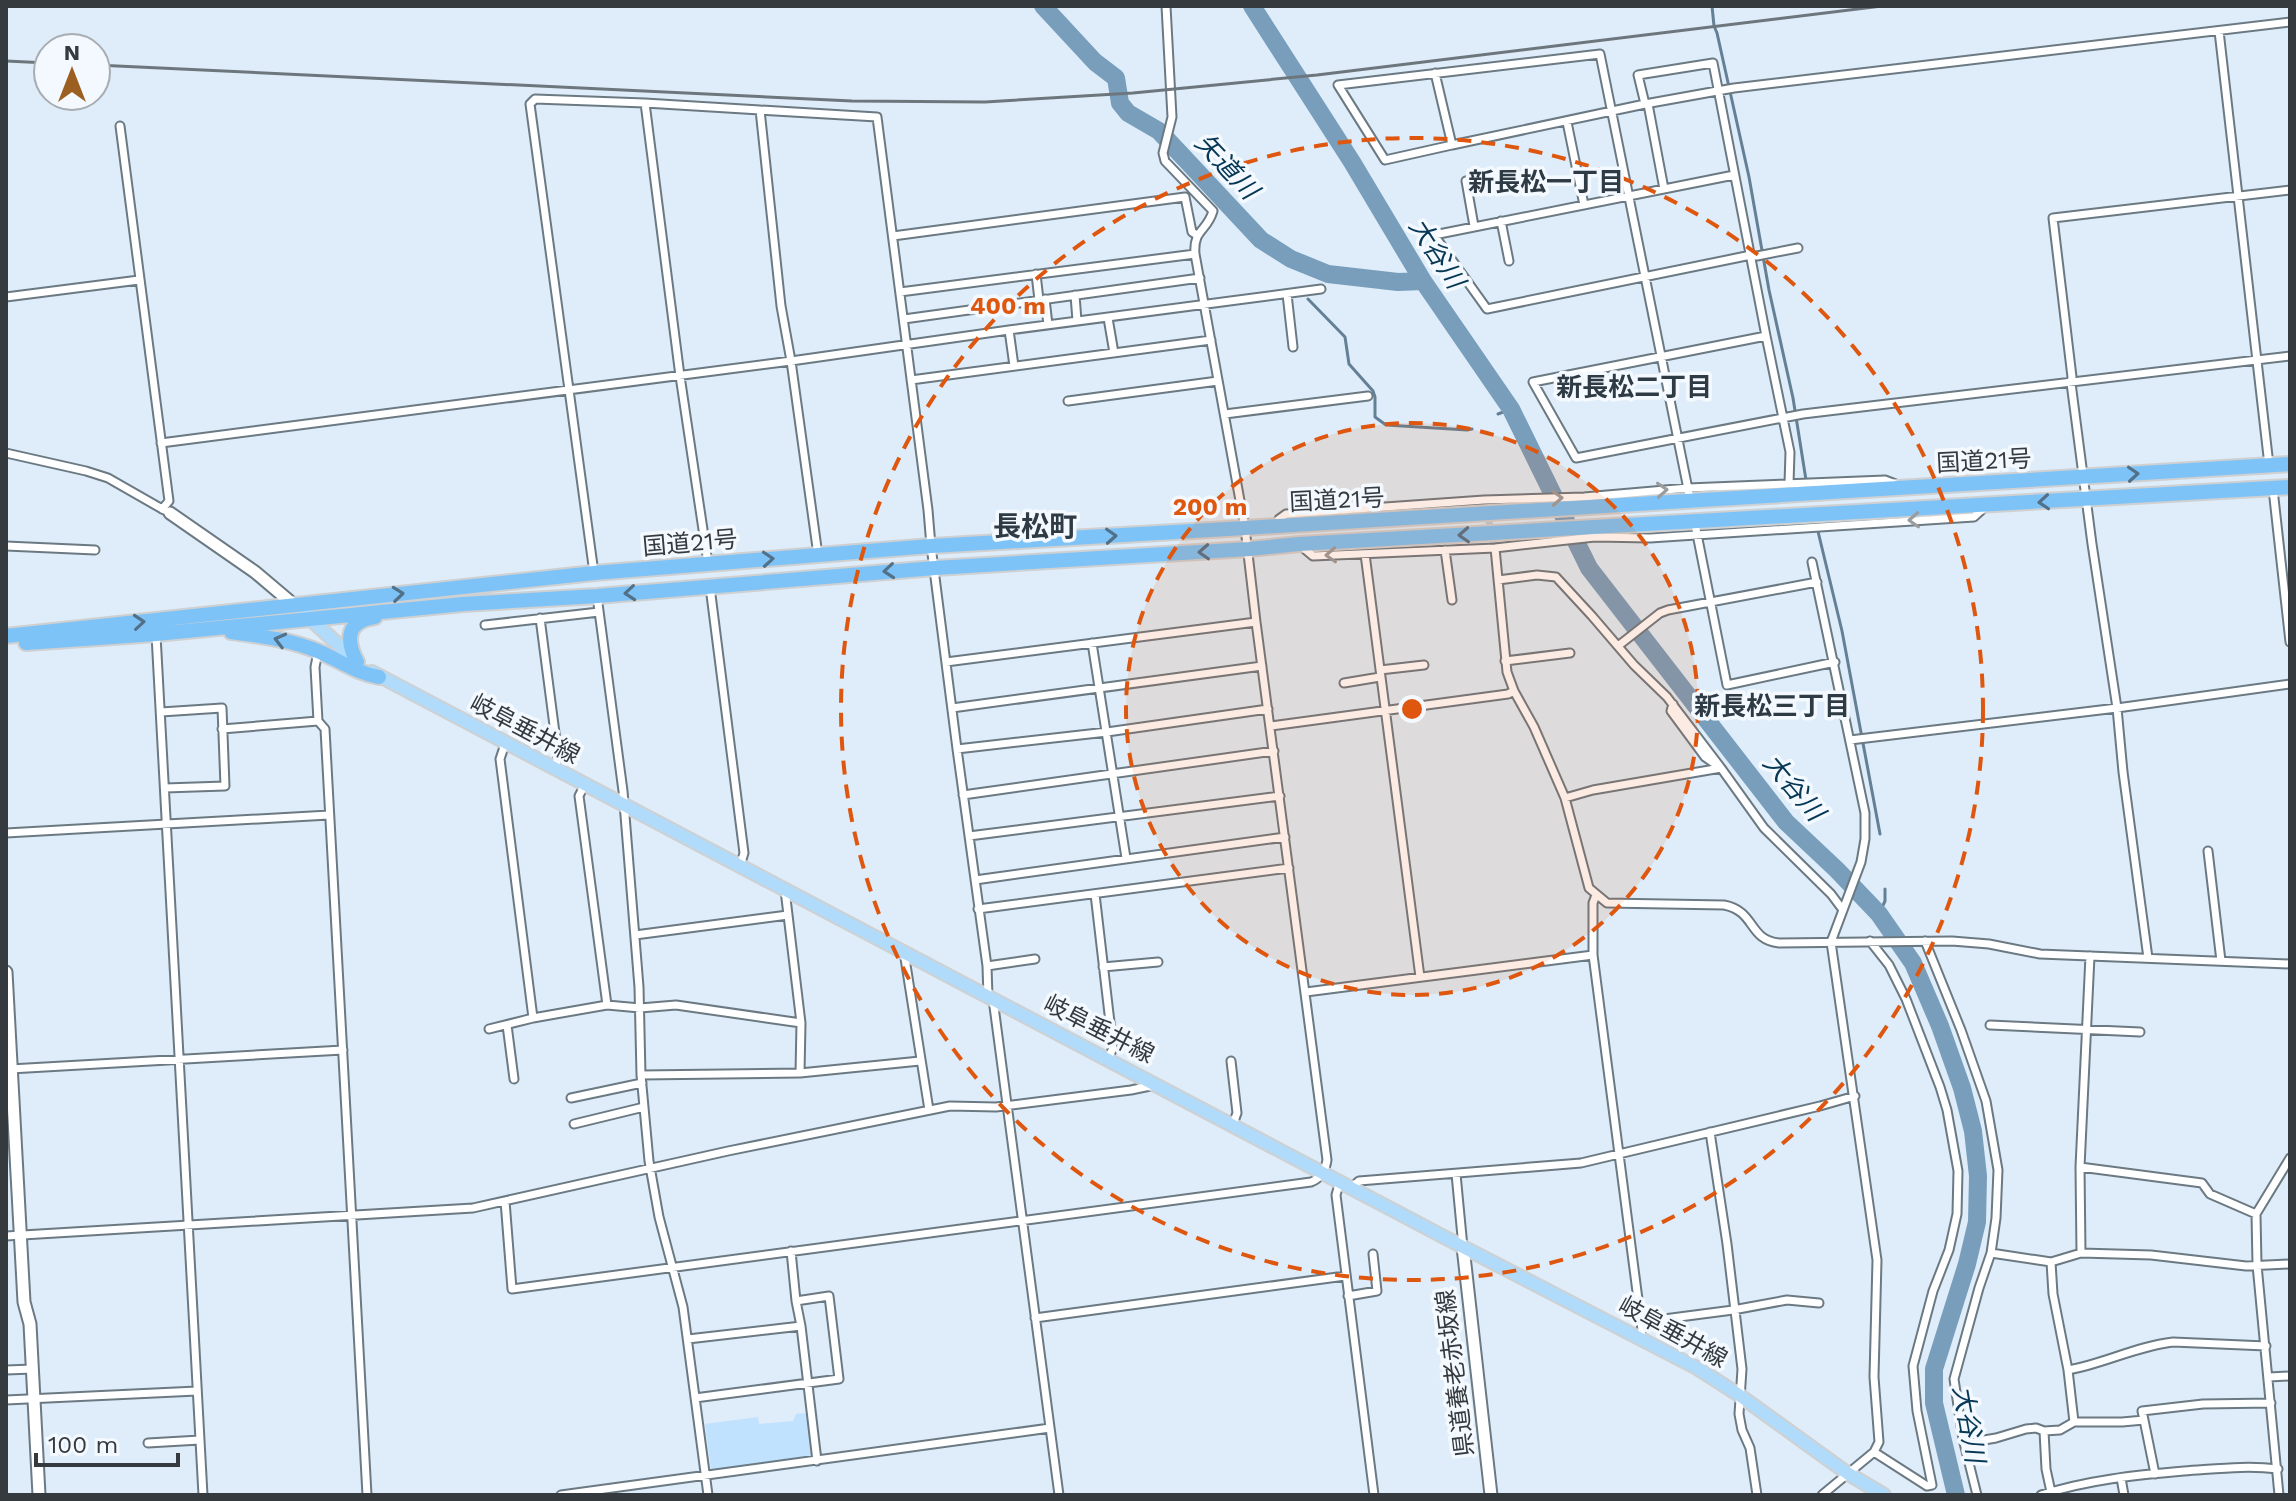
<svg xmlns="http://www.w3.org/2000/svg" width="2296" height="1501" font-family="'Work Sans','Noto Sans JP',sans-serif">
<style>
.park{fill:#c0e2fe}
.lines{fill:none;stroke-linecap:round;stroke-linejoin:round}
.stream{stroke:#648096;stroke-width:3}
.river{stroke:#789ebc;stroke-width:18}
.street-tunnel{stroke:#bcc9d4;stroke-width:7;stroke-dasharray:7 3.5;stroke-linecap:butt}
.street-casing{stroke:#6b7983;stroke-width:11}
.secondary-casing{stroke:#6b7983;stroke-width:15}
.primary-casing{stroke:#cfd0d1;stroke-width:16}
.highway-casing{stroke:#cfd0d1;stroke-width:18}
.street{stroke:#fff;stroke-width:7}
.secondary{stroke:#fff;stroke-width:11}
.primary{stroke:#b1dbfb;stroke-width:12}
.highway{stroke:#7dc3f8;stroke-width:14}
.rail{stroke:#6d767d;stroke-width:3}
.oneway{stroke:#527189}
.oneway2{stroke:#9a9c9f}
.ring{fill:none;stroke:#df570f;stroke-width:4;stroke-dasharray:14 10}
.labels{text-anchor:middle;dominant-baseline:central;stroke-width:7;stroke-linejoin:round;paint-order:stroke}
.street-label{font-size:24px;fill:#353a3f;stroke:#f3f9fe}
.water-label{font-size:26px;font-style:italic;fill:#063755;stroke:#f3f9fe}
.neighbourhood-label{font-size:26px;font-weight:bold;fill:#2e3a44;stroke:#f3f9fe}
.quarter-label{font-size:28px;font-weight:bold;fill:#2e3a44;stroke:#f3f9fe}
.centre{fill:#df570f;stroke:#f3f9fe;stroke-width:4}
.ring-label{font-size:24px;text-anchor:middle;font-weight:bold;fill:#df570f;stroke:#f3f9fe;stroke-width:7;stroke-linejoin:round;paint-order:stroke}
</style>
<rect width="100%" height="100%" fill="#deedf9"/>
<path class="park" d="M802 1413 808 1414 816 1420 821 1456 711 1470 705 1424 758 1417 759 1424 793 1421 796 1414Z"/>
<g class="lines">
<path class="stream" d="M1712 6 1714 26 1717 33 1749 177 1769 290 1793 398 1806 480
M1308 299 1345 337 1349 364 1373 391 1375 397V417L1386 425 1467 430 1472 429
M1498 414 1511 409
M1815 519 1842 631 1880 834
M1879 914 1885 901V889"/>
<path class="river" d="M1043 6 1095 62 1116 78 1120 103 1128 113 1159 131 1261 240 1291 259 1328 274 1398 282 1423 281
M1252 6 1352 162 1423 281 1511 409 1589 568 1786 822 1837 870 1879 914 1913 963 1940 1026 1962 1088 1973 1131 1978 1176 1977 1222 1967 1264 1934 1369V1403L1956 1495"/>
<path class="street-tunnel" d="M1484 500 1495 548"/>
<g class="street-casing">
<path id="street" d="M2219 31 2269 465
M1435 73 1452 145 1385 160 1338 85 1600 54 1689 494
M645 103 760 110 781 306 791 361 818 555
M1645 104 1638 75 1713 63 1766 336 1790 452 1789 484
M1648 104 1664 189
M760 110 877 117 928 510 931 546 957 749 987 966 988 997
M1567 122 1584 205
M120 126 169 501 162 509
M1452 145 1645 104 1734 88 2290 22
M1734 175 1434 235 1487 309 1751 255 1757 256 1798 248
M1466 181 1474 226
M1501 221 1509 261
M893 236 1185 197 1192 232 1197 235
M1036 274 1039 300
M900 292 1195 254
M1287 294 1293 347
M1075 295 1077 321
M6 297 139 280
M1045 299 1048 325
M1108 318 1114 353
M904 319 1200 278
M1009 330 1014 366
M1766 336 1533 382 1576 458 1803 414 2290 356
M911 380 1211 340
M1068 401 1218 381
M1225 414 1368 396
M161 443 791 361 1009 330 1321 289
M6 453 86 471 108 478 164 510
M2273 489 2290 642
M1277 526 1279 519 1286 514 1484 500 1584 497 1688 488 1885 480 1898 485
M1696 529 1727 685 1835 662
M1300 545 1313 556 1495 548 1595 537 1650 538 1974 517 1986 506
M6 546 95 550
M1495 548 1507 672 1514 691 1534 727 1565 798 1589 888 1607 903 1724 905C1756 911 1748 940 1779 943L1952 941 1989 944 2040 954 2290 964
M1445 550 1452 600
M1365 554 1420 977
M1812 562 1865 813V839L1861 862 1831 942 1877 1260 1874 1377 1879 1442 1874 1452 1822 1495
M594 573 530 104 535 99 645 103 680 376 708 563
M1498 580 1537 575 1556 577 1592 616 1634 665 1667 697 1721 768
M710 587 744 853 740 866
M597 596 623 791 639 987 641 1075 649 1161 659 1217 683 1307 708 1495
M540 618 558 756 555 769
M485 625 599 612
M156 635 203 1495
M1092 643 1126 858
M1618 646 1660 613 1668 610 1817 582
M318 652 315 667 318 721 325 729 367 1495
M1505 661 1570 653
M946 662 1256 622
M1380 670 1424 665
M1344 683 1380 677
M1673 704 1671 711 1705 757 1715 764
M952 708 1262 666
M161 712 222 708 225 786 165 788
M1271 726 1508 694 1514 691
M222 729 318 721
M1850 740 2117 708 2290 684
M505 744 500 759 533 1018 607 1005
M957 749 1107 732 1268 709
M584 786 579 796 607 1005 640 1008 676 1005 801 1023
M963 795 1274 751
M1565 798 1593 790 1721 768 1764 828 1831 894 1843 910
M6 833 329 815
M969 836 1280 796
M2208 851 2221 961
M975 880 1285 837
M785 890 801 1023 800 1073
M1095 894 1113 1048 1108 1059
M1596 895 1593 903V955L1642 1330 1640 1337
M978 909 1289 868
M635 935 788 915
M1870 941 1889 965 1906 999 1940 1087 1947 1110 1958 1171 1957 1214 1949 1250 1933 1291 1913 1366 1917 1411 1932 1485 1927 1486 1874 1452
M1925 941 1961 1030 1986 1101 1998 1170 1996 1218 1991 1253 1979 1288 1954 1379 1963 1439 1977 1495
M904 952 929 1110
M2148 958 2123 772 2117 708 2092 544 2071 383 2072 377 2053 218 2290 190
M987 966 1035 959
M1103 967 1158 962
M1306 992 1593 955
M993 999 1059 1495
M507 1025 514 1079
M1990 1025 2140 1032
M489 1029 533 1018
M1231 1061 1237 1113 1233 1124
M10 1069 343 1050
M641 1075 800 1073 920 1061
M571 1098 642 1083
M574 1124 644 1107
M1710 1132 1727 1244 1742 1369 1739 1414 1742 1430 1750 1448 1757 1495
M2080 1167 2202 1183 2210 1194 2256 1214
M1456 1174 1463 1247
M1340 1181 1336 1195 1374 1495
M1352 1187 1359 1181 1581 1163 1820 1106 1855 1096
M505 1201 512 1289 1311 1182C1320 1179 1326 1169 1327 1160L1256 622 1245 528 1195 254C1193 229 1207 232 1213 211L1165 161 1163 153 1172 117 1166 6
M6 1236 473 1208 728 1151 950 1106 996 1107 1131 1090 1155 1085
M1991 1253 2051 1262 2081 1253 2151 1255 2246 1266 2290 1264
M2081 1253 2080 1167 2090 956
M1348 1296 1377 1291 1373 1254
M1035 1318 1345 1276
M1641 1322 1733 1310 1787 1300 1819 1303
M801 1326 817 1461
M688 1339 801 1326 796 1301
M6 1370 33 1369
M2068 1370C2103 1364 2137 1346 2173 1342L2266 1346
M2269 1377 2290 1376
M695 1398 839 1379 829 1296 796 1301 791 1251
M6 1400 197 1391
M2144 1420 2155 1474
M2074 1422H2122L2144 1420 2142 1411 2203 1404 2271 1403
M2044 1431 2046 1469 2051 1492
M148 1443 200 1440
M1965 1446 1978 1441 1996 1438 2026 1429 2036 1428 2044 1431 2060 1430 2074 1422 2068 1370 2053 1294 2051 1262
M2121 1478 2124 1495
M561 1495 1050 1428
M2041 1495C2087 1480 2136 1475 2184 1471 2216 1469 2246 1465 2278 1469
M2279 1495 2257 1265 2256 1214 2290 1158"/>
</g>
<g class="secondary-casing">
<path id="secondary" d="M170 513 255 572 294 605
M6 972 24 1302 30 1324 39 1495
M1463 1247 1491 1495"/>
</g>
<g class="primary-casing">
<path id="primary" d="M306 615 357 662
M372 672 1463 1247 1697 1368 1739 1395 1847 1473 1884 1495"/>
</g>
<g class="highway-casing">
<path id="highway" d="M231 632C261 636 292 640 320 652 340 661 357 673 379 677
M6 636 594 573 931 546 1245 528 2290 464
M26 643 156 634 463 604 597 596 935 568 1249 549 1299 544 2290 487
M357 662C345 639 347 621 375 617"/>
</g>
<use href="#street" class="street"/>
<use href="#secondary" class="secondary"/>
<use href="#primary" class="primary"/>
<use href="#highway" class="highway"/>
<path class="rail" d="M6 61 48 63
M96 65 852 101 985 102 1133 93 1317 75 1882 6"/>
</g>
<defs><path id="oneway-chevron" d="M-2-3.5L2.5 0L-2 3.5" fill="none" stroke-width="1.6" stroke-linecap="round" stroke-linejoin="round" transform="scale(2)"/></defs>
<g class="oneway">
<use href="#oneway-chevron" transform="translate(2133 474) rotate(-4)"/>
<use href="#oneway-chevron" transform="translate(2044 502) rotate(176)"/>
<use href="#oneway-chevron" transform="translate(1464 535) rotate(177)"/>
<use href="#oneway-chevron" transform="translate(1111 536) rotate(-3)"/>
<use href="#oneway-chevron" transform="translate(1204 552) rotate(177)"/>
<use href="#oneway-chevron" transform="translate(768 559) rotate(-4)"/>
<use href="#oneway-chevron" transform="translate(889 571) rotate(175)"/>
<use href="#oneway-chevron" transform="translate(630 593) rotate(175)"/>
<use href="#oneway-chevron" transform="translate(398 594) rotate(-6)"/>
<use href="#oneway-chevron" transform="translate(139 622) rotate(-5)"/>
<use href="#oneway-chevron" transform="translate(280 640) rotate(-166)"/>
</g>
<g class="oneway2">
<use href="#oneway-chevron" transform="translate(1662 490) rotate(-4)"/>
<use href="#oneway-chevron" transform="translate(1557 498) rotate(-3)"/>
<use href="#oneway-chevron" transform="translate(1914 520) rotate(177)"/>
<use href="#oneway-chevron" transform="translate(1331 555) rotate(177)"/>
</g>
<circle cx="1412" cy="709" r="286" fill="#df570f" fill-opacity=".12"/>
<g class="ring">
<circle cx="1412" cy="709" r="286"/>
<circle cx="1412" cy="709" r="571"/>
</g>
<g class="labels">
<g class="street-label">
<text transform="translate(1984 461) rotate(-3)">国道21号</text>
<text transform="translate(1337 500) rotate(-3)">国道21号</text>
<text transform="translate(690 543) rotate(-5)">国道21号</text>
<text transform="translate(525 729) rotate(28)">岐阜垂井線</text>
<text transform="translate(1099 1029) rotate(27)">岐阜垂井線</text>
<text transform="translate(1673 1332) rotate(29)">岐阜垂井線</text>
<text transform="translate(1455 1373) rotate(-97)">県道養老赤坂線</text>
</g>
<g class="water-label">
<text transform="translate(1227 166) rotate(47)">矢道川</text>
<text transform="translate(1437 253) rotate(57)">大谷川</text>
<text transform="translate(1794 787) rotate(50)">大谷川</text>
<text transform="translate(1969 1424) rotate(80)">大谷川</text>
</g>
<g class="neighbourhood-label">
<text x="1546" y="182">新長松一丁目</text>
<text x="1634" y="387">新長松二丁目</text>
<text x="1772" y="706">新長松三丁目</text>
</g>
<g class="quarter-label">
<text x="1035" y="526">長松町</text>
</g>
</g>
<circle cx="1412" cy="709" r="12" class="centre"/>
<g class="ring-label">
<text x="1008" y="314">400 m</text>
<text x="1210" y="515">200 m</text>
</g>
<rect width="2296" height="1501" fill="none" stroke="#353a3f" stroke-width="16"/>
<g transform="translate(72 72)"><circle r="38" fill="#f3f9fe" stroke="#a7adb2" stroke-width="2"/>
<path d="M0-6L14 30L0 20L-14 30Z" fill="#9b5f21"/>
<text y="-12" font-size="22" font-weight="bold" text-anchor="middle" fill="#353a3f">N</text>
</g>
<path d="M36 1453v12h142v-12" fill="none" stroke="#353a3f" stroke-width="4"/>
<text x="48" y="1453" font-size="24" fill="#353a3f" stroke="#f3f9fe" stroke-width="6" paint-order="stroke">100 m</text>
</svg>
